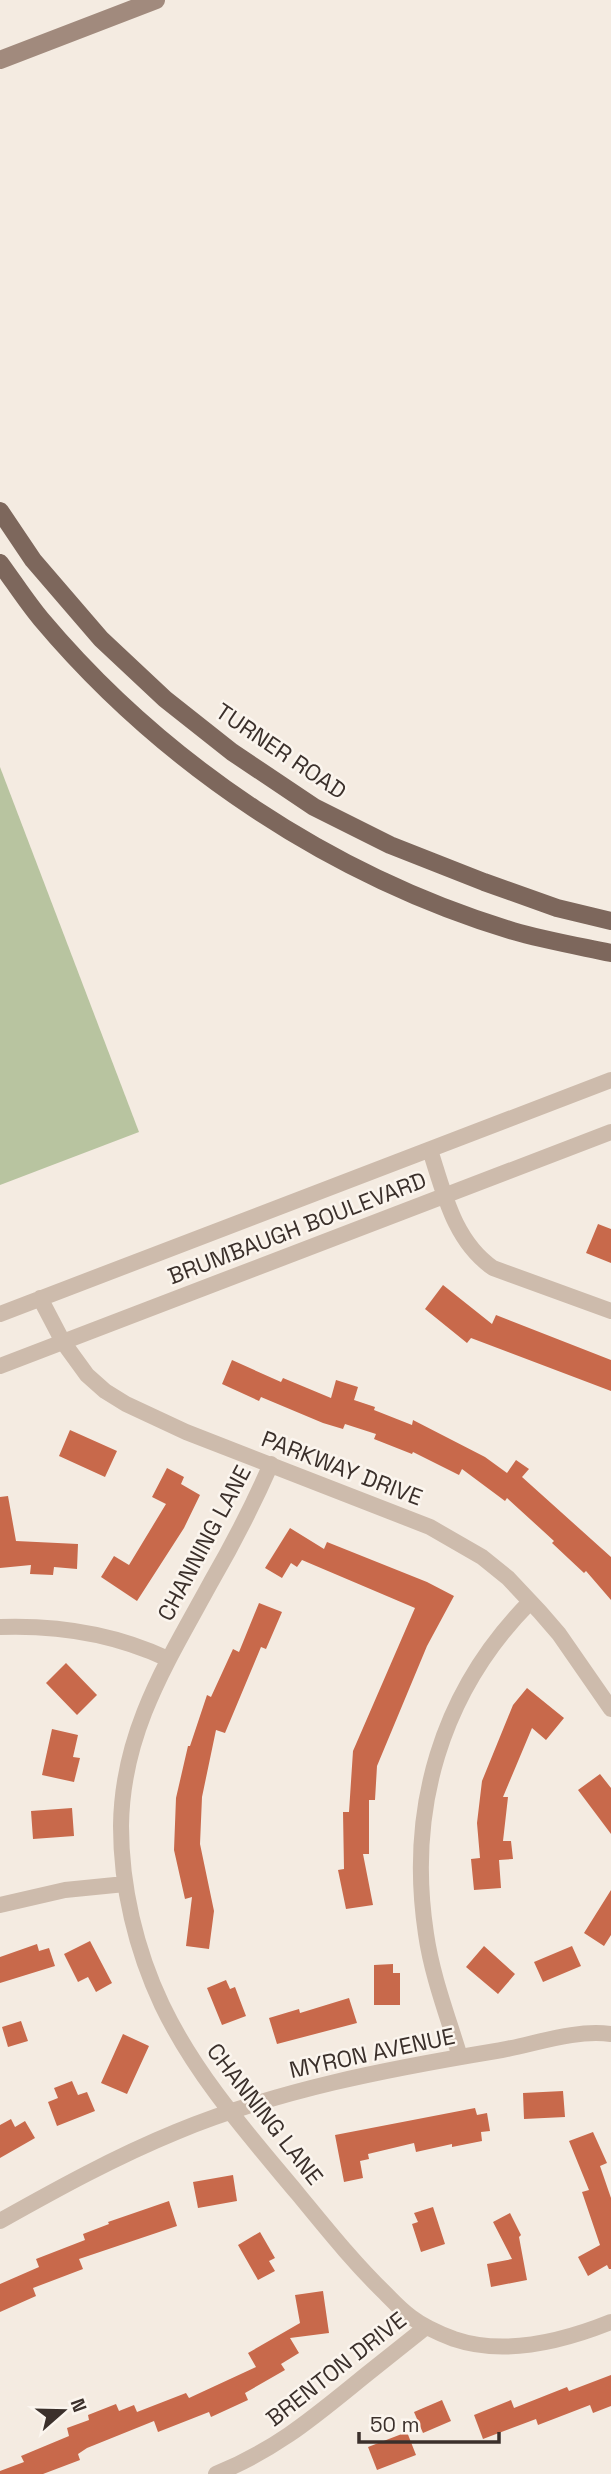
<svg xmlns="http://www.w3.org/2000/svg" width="611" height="2474" font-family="'Space Grotesk',sans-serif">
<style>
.green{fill:#b8c4a0}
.building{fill:#c8694b}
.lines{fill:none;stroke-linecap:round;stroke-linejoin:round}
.street{stroke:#cdbbac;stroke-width:16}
.secondary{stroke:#a18a7d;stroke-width:18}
.primary{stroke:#7d675c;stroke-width:18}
.labels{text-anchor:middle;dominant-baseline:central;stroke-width:5;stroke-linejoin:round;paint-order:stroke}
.street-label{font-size:23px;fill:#3b302b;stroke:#fbf5ee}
</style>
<rect width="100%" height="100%" fill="#f4ebe1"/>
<path class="green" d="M0 767 139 1132 0 1185Z"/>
<path class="building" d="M598 1224 611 1229V1263L586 1253Z
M443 1285 492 1324 496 1315 611 1360V1391L471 1338 467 1343 425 1309Z
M232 1360 281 1382 283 1378 331 1398 336 1380 358 1387 354 1400 375 1407 374 1410 412 1425 413 1420 485 1457 507 1473 516 1460 529 1469 522 1477 611 1557V1600L586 1571 584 1573 552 1543 554 1541 507 1498 505 1501 462 1469 459 1475 413 1452 412 1454 374 1439 376 1434 345 1424 343 1429 323 1423 261 1397 259 1401 222 1384Z
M70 1430 117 1451 105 1477 59 1456Z
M167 1468 184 1477 181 1484 200 1495 184 1528 137 1601 101 1577 114 1556 129 1565 166 1504 152 1497Z
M8 1496 16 1541 78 1544 77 1569 54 1567 53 1575 30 1574 31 1565 0 1568V1497Z
M290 1528 324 1549 327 1542 427 1582 454 1596 427 1646 377 1766 375 1800H369V1854H363L373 1905 346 1909 338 1870 344 1869 343 1812H349L353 1751 415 1608 302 1560 297 1567 291 1563 282 1578 265 1568Z
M259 1603 282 1612 266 1649 261 1647 225 1733 216 1730 202 1797 200 1844 214 1911 209 1949 186 1946 192 1897 185 1899 174 1850 176 1798 188 1746H190L207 1695 211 1697 233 1649 239 1652Z
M66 1663 97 1695 77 1715 46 1683Z
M527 1688 564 1718 546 1740 532 1728 503 1797H508L503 1841H511L513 1859 499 1860 501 1888 474 1890 471 1859 480 1858 477 1823 482 1781 513 1705Z
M52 1729 78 1735 73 1757 80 1758 74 1782 42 1775Z
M600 1774 611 1788V1834L578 1790Z
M72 1808 74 1836 33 1839 31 1811Z
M611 1890V1935L604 1946 584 1933Z
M90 1941 112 1983 96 1992 88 1977 78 1982 64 1954Z
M37 1944 39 1951 49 1948 55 1966 0 1983V1957Z
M484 1946 515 1974 498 1994 466 1967Z
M572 1946 581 1966 543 1982 534 1962Z
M393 1964V1973H400V2005H374V1965Z
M226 1980 230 1989 235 1987 246 2016 222 2025 207 1988Z
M349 1998 357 2023 277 2044 269 2018 299 2009 300 2013Z
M21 2021 28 2041 8 2047 2 2027Z
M123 2034 149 2046 127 2094 101 2083Z
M72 2081 78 2095 87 2092 95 2111 57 2126 48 2102 58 2098 54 2088Z
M563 2091 565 2117 524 2119 523 2093Z
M475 2108 477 2115 487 2113 490 2131 481 2132 482 2141 452 2147V2144L416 2152 414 2143 368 2154 369 2159 360 2161 363 2178 344 2182 335 2135Z
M11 2119 15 2127 25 2121 35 2138 0 2158V2125Z
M593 2132 607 2163 600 2166 611 2198V2269H609L607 2265 588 2276 578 2257 600 2245 582 2192 589 2190 569 2141Z
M233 2175 237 2201 198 2208 193 2182Z
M169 2201 177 2226 79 2259 83 2269 33 2288 36 2296 0 2312V2284L39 2267 36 2259 85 2240 83 2234 109 2224 108 2222Z
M433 2207 445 2244 421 2252 412 2224 418 2222 414 2213Z
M510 2213 521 2235 519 2237 527 2280 491 2287 487 2264 512 2259 493 2222Z
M260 2232 275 2258 269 2261 275 2271 258 2280 238 2245Z
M323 2291 329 2333 290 2338 299 2353 281 2364 285 2370 245 2393 248 2400 211 2417 209 2412 158 2432 154 2421 87 2448 78 2454 80 2460 43 2474H0V2471L24 2462 21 2456 69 2436 67 2428 89 2420 88 2415 116 2404 119 2411 134 2405 137 2412 186 2393 189 2398 256 2367 248 2353 300 2323 295 2295Z
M611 2375V2406L593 2413 590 2405 538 2425 536 2419 483 2439 474 2415 511 2400 514 2408 567 2387 569 2391Z
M442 2400 451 2421 423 2433 414 2412Z
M407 2432 416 2455 377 2470 368 2447Z"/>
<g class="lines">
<path class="street" d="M430 1150C444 1193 454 1241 493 1268L611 1311
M40 1298 63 1342 87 1375 105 1391 126 1404 186 1432 430 1527 482 1557 508 1578 540 1612 559 1634 611 1709
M0 1314 611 1080
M0 1366 611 1132
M271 1464C253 1505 233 1544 211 1582 168 1661 122 1731 121 1826 121 1887 136 1950 162 2005 196 2076 248 2134 298 2194 326 2228 353 2262 385 2293 393 2301 401 2310 411 2317 424 2327 438 2333 454 2339 504 2356 564 2341 611 2322
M0 1627C58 1625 115 1634 168 1659
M0 1905 65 1890 125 1884
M460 2057C448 2017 432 1976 426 1934 407 1809 441 1692 530 1602
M0 2221C57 2189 115 2157 176 2132 278 2090 387 2069 496 2051 533 2045 573 2029 611 2034
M216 2474C279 2448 315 2416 367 2374 387 2358 406 2343 426 2327"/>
<path class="secondary" d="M0 60 156 0"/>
<path class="primary" d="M0 511 33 560 101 639 165 699 232 752 314 807 390 845 484 882 557 908 611 921
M0 563C14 582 26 601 41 619 163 764 331 876 513 931 544 940 578 946 611 953"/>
</g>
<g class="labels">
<g class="street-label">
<text transform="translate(281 751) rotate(34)">TURNER ROAD</text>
<text transform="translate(297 1228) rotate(-21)">BRUMBAUGH BOULEVARD</text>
<text transform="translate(342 1468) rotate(21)">PARKWAY DRIVE</text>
<text transform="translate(204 1543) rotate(-62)">CHANNING LANE</text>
<text transform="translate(372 2053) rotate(-12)">MYRON AVENUE</text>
<text transform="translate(265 2114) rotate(52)">CHANNING LANE</text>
<text transform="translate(336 2369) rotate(-38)">BRENTON DRIVE</text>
</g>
</g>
<g transform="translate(63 2411) rotate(70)" stroke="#fbf5ee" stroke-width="5" paint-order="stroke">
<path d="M0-5L12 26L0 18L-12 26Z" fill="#3b302b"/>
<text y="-10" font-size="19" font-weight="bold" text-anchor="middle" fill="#3b302b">N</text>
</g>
<path d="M359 2432v10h140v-10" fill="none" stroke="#3b302b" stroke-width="3.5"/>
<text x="370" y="2432" font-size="21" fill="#3b302b" stroke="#fbf5ee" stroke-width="5" paint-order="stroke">50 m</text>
</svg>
